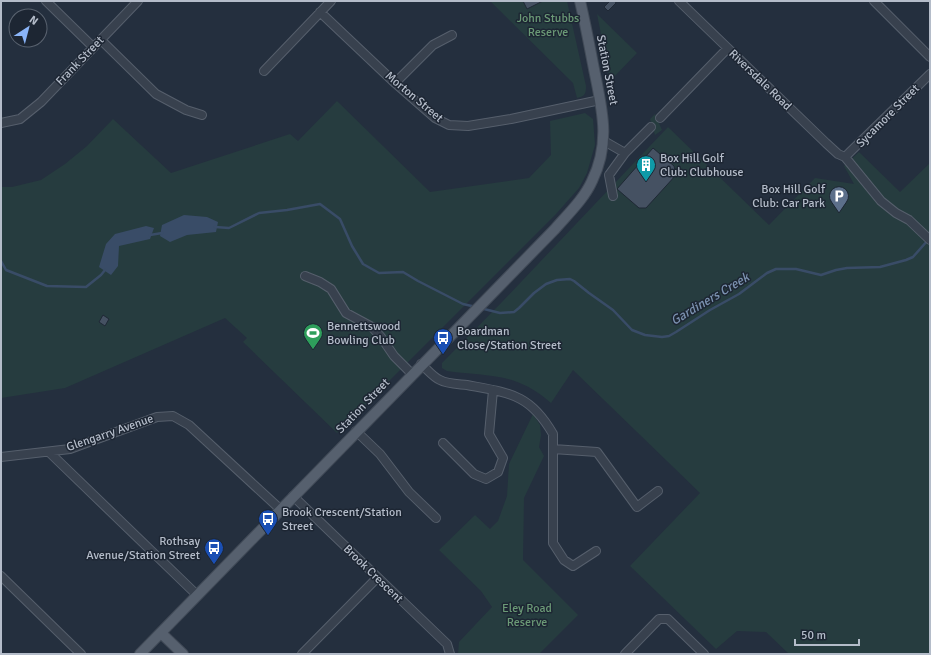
<svg xmlns="http://www.w3.org/2000/svg" width="931" height="655" font-family="Signika,sans-serif">
<style>
.green{fill:#263c3f}
.water{fill:#394c67}
.lines{fill:none;stroke-linecap:round;stroke-linejoin:round}
.stream{stroke:#394c67;stroke-width:2.5}
.building{fill:#455162;stroke:#1f2835}
.minor-casing{stroke:#565f6c;stroke-width:10}
.major-casing{stroke:#414a57;stroke-width:12}
.minor{stroke:#38414e;stroke-width:8}
.major{stroke:#56606e;stroke-width:10}
.labels{text-anchor:middle;dominant-baseline:central;stroke-width:3;stroke-linejoin:round;paint-order:stroke}
.park-label{font-size:12px;fill:#6b9a76;stroke:#1d2633}
.street-label{font-size:12px;fill:#b4bcc9;stroke:#1d2633}
.poi-label{font-size:12px;fill:#b4bcc9;stroke:#1d2633;text-anchor:start}
.water-label{font-size:13px;font-style:italic;fill:#7c92b1;stroke:#1d2633}
</style>
<rect width="100%" height="100%" fill="#242f3e"/>
<path class="green" d="M490 1H567L586 86C586 94 585 96 577 98L573 83Z
M597 14 637 53 611 80 609 75Z
M337 101 430 192 529 178 551 155 550 121 585 113 593 119 595 145 587 173 579 188 556 214 337 433 243 342 247 338 225 318 65 388 1 398V187H12L41 180 65 164 87 146 113 119 171 173 290 134 298 141Z
M655 114 662 130 655 135 650 119Z
M668 127 769 225 815 178 854 184 844 166 859 152 900 192 930 163V654H789L766 632 737 631 716 649 630 566 700 493 573 370 551 403C516 372 490 377 447 371L442 368V363L502 302Z
M533 414 540 425 541 435 539 447 544 456 524 498 523 560 578 615 539 654H458L459 642 492 607 481 591 439 550 475 515 490 529 498 521 507 496 509 464Z"/>
<path class="water" d="M184 215 207 217 218 222 216 232 187 235 170 242 160 236 162 225Z
M146 226 154 228 150 239 119 246 118 266 111 275 99 267 106 244 115 234Z"/>
<g class="lines">
<path class="stream" d="M215 227 229 228 259 213 287 210 320 204 340 219 352 246 363 264 379 273 403 272 418 281 463 304 476 307
M150 235 162 233
M1 261 6 270 47 286 86 287 101 275 105 270
M480 308 500 313 514 312 519 308 534 293 546 284 557 280 570 279 574 281 589 293 613 310 632 330 645 335 662 337 669 336 676 332 710 310 739 294 767 273 776 269H796L821 275 836 270 847 268 880 267 906 260 913 257 928 240"/>
</g>
<path class="building" d="M523 1H543L527 9Z
M610 1H615L616 3 608 11 604 7Z
M653 148 674 166 676 175 646 208H639L617 189Z
M103 315 109 319 105 326 99 322Z"/>
<g class="lines">
<g class="minor-casing">
<path id="minor" d="M46 1 93 47
M679 1 826 143 838 154 845 157
M874 1 930 57
M320 12 395 83 435 118 449 125 468 126 511 119 600 100
M101 40 156 94 186 110 202 115
M264 71 331 1
M395 83 433 45 452 35
M660 118 727 49
M1 123 20 119 41 102 138 1
M604 141 625 153
M845 157 881 201 896 213 909 220 930 240
M845 157 851 151 930 74
M609 175 625 153 651 127
M609 175 613 196
M305 276 320 282 331 289 346 313 372 327 381 337 394 356 412 374
M421 364C427 369 433 377 440 380 447 384 459 384 467 385 510 393 530 394 553 434V543L564 560 573 566 596 551
M356 431 380 454 409 492 436 518
M443 443 474 474 486 479 498 472 503 458 489 434 493 390
M553 449 597 452 637 507 658 491
M49 452 197 595
M1 457 70 449 157 417 173 416 189 425 280 509
M293 496 447 644 450 654
M1 576 81 654
M302 654 377 578
M625 654 659 619H668L704 654"/>
</g>
<g class="major-casing">
<path id="major" d="M161 633 183 654
M140 654 555 229C568 214 584 199 592 181 612 140 601 106 593 64 589 43 585 22 580 1"/>
</g>
<use href="#minor" class="minor"/>
<use href="#major" class="major"/>
</g>
<defs>
<g id="building-pin" transform="scale(1)"><path d="M0 17L-7.5 6A9.5 9.5 0 1 1 7.5 6Z" fill="#0f9aa8" stroke="#1d2633"/><path d="M-4-6H4V6H1V3H-1V6H-4ZM-2.5-4.3h1.7v1.8h-1.7ZM.8-4.3h1.7v1.8H.8ZM-2.5-1h1.7V.8h-1.7ZM.8-1h1.7V.8H.8Z" fill="#fff"/></g>
<g id="parking-pin" transform="scale(1)"><path d="M0 17L-7.5 6A9.5 9.5 0 1 1 7.5 6Z" fill="#5c6f8a" stroke="#1d2633"/><path d="M-3.5-5.5H1a3.5 3.5 0 0 1 0 7H-1V5.5H-3.5ZM-1-3.4V-.6H.8a1.4 1.4 0 0 0 0-2.8Z" fill="#fff"/></g>
<g id="stadium-pin" transform="scale(1)"><path d="M0 17L-7.5 6A9.5 9.5 0 1 1 7.5 6Z" fill="#2e9e5b" stroke="#1d2633"/><path d="M0-5a6.5 5 0 1 0 0 10a6.5 5 0 1 0 0-10ZM-3.5-1.8h7v3.6h-7Z" fill="#fff"/></g>
<g id="bus-pin" transform="scale(1)"><path d="M0 17L-7.5 6A9.5 9.5 0 1 1 7.5 6Z" fill="#1a4fb4" stroke="#1d2633"/><path d="M-5-6H5V4H4V6H2V4H-2V6H-4V4H-5ZM-3.5-4V0h7V-4ZM-3.5 1.2v1.5H-2V1.2ZM2 1.2v1.5H3.5V1.2Z" fill="#fff"/></g>
</defs>
<g fill-rule="evenodd">
<use href="#building-pin" x="646" y="165"/>
<use href="#parking-pin" x="839" y="196"/>
<use href="#stadium-pin" x="313" y="333"/>
<use href="#bus-pin" x="443" y="338"/>
<use href="#bus-pin" x="268" y="519"/>
<use href="#bus-pin" x="214" y="548"/>
</g>
<g class="labels">
<g class="park-label">
<text x="548" y="18">John Stubbs<tspan x="548" dy="14">Reserve</tspan></text>
<text x="527" y="608">Eley Road<tspan x="527" dy="14">Reserve</tspan></text>
</g>
<g class="street-label">
<text transform="translate(80 61) rotate(-46)">Frank Street</text>
<text transform="translate(607 70) rotate(79)">Station Street</text>
<text transform="translate(760 80) rotate(44)">Riversdale Road</text>
<text transform="translate(414 97) rotate(40)">Morton Street</text>
<text transform="translate(888 116) rotate(-45)">Sycamore Street</text>
<text transform="translate(363 406) rotate(-46)">Station Street</text>
<text transform="translate(110 433) rotate(-19)">Glengarry Avenue</text>
<text transform="translate(373 574) rotate(44)">Brook Crescent</text>
</g>
<g class="poi-label">
<text x="660" y="158">Box Hill Golf<tspan x="660" dy="14">Club: Clubhouse</tspan></text>
<text x="825" y="189" text-anchor="end">Box Hill Golf<tspan x="825" dy="14">Club: Car Park</tspan></text>
<text x="327" y="326">Bennettswood<tspan x="327" dy="14">Bowling Club</tspan></text>
<text x="457" y="331">Boardman<tspan x="457" dy="14">Close/Station Street</tspan></text>
<text x="282" y="512">Brook Crescent/Station<tspan x="282" dy="14">Street</tspan></text>
<text x="200" y="541" text-anchor="end">Rothsay<tspan x="200" dy="14">Avenue/Station Street</tspan></text>
</g>
<g class="water-label">
<text transform="translate(710 299) rotate(-31)">Gardiners Creek</text>
</g>
</g>
<rect width="931" height="655" fill="none" stroke="#b4bcc9" stroke-width="4"/>
<g transform="translate(28 28) rotate(36)"><circle r="19" fill="#1d2633" stroke="#59626f"/>
<path d="M0-3L7 15L0 10L-7 15Z" fill="#8ab4f8"/>
<text y="-6" font-size="11" font-weight="bold" text-anchor="middle" fill="#b4bcc9">N</text>
</g>
<path d="M795 639v6h64v-6" fill="none" stroke="#b4bcc9" stroke-width="2"/>
<text x="801" y="639" font-size="12" fill="#b4bcc9" stroke="#1d2633" stroke-width="3" paint-order="stroke">50 m</text>
</svg>
